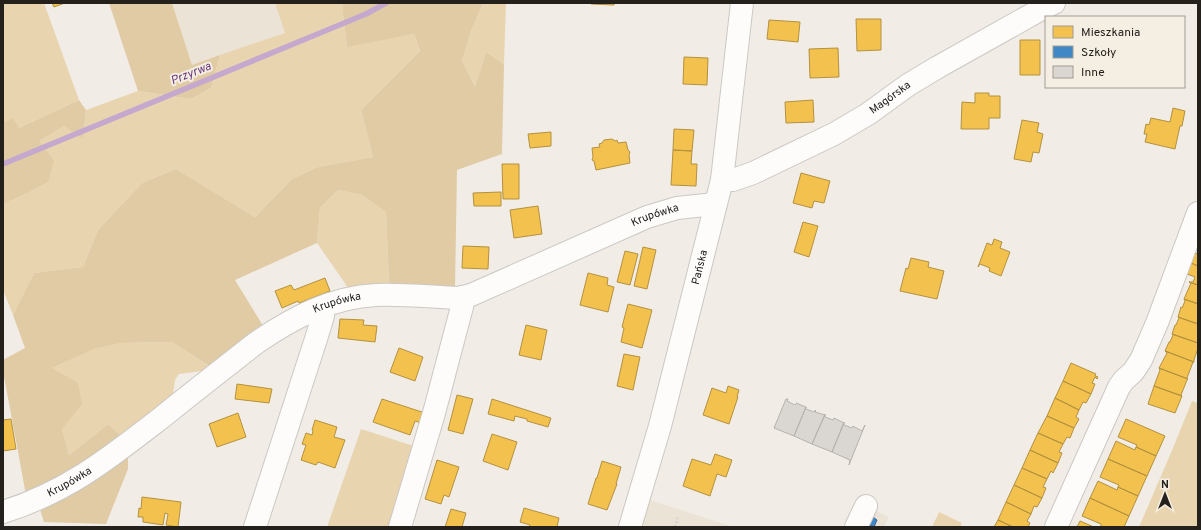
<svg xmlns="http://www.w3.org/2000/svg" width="1201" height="530" font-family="Overpass,sans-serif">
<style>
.built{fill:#ebe3d5}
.green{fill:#e9d4b0}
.forest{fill:#e0cba5}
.homes{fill:#f2c14e;stroke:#b4913f}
.schools{fill:#3f88c5;stroke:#376993}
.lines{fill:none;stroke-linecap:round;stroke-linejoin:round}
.stream{stroke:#c5a8ce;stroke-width:5.5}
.building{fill:#dad6d1;stroke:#b6b3ae}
.minor-casing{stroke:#cbc8c3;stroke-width:24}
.path{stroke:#d5d4d2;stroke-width:2.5;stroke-dasharray:2 2;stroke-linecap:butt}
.minor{stroke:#fdfcfb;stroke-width:22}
.labels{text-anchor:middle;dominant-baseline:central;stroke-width:4;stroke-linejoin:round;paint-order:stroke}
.street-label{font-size:11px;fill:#24211d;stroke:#f5eee2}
.water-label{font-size:12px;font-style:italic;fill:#67377c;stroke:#f5eee2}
</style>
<rect width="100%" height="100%" fill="#f1ede6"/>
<path class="built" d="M172 3H275L285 33 192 65Z
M650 500 733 527H641Z
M857 502 889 517 884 527H845Z"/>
<path class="green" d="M3 3H44L79 100 19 128 3 123Z
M275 3H347L342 5 347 46 414 34 420 51 361 110 373 157 318 167 292 179 255 217 176 169 142 183 98 230 83 267 34 273 13 315 3 290V204L28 193 48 182 38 141 64 126 83 138 86 110 138 91 191 99 211 88 220 55 285 33Z
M483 3H506L504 64 486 52 475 87 462 61 471 31Z
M338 190 362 195 386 212 389 283 351 292 317 243 320 208Z
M172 342 211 367 201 371 179 374 175 380 172 402 125 439 108 424 69 455 62 429 52 368 93 349 121 343Z
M1192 401 1198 403V527H1139L1173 448Z
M361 429 420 448 390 527H327Z
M939 512 962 523 960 527H932Z"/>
<path class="forest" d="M109 3H172L192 65 220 55 211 88 191 99 138 91Z
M347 3H483L471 31 462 61 475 87 486 52 504 64 502 154 457 170 455 289 389 283 386 212 362 195 338 190 320 208 317 243 235 280 265 329 211 367 172 342 121 343 94 349 52 368 78 383 82 404 62 429 69 455 108 424 125 439 41 490 26 495 3 371V360L25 348 13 315 34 273 83 267 98 230 142 183 176 169 255 217 292 179 318 167 373 157 361 110 420 51 414 34 347 47 342 5Z
M79 100 86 110 83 139 64 126 39 141 54 161 48 182 28 193 3 204V123L13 118 19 128Z
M128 452V469L106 524 44 522 39 506Z"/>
<path class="homes" d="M52 3H65L54 7Z
M591 3H614V5L591 4Z
M856 19H881V50L857 51Z
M769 20 800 22 798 42 767 39Z
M1020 40H1040V75H1020Z
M838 48 839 77 810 78 809 49Z
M684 57 708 58 707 85 683 84Z
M975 93H989V96H1000V118H989V129H961L962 102 975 103Z
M813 100 814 122 786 123 785 102Z
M1173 108 1185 111 1182 126H1180L1175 149 1145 142 1147 134H1144L1146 124 1149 125 1151 118 1170 122Z
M1022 120 1039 123 1037 132 1043 134 1039 153 1033 152 1031 162 1014 159Z
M674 129 694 130 692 151 673 150Z
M551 132V146L530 148 528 134Z
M612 139 615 141 617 140 618 143 626 142 628 150 630 152 629 155 630 163 596 170 594 161 592 160 593 157 592 148 600 147 599 144 602 143 604 140Z
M673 150 692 151 691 164H697L696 186 671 185Z
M502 164H519V199H503Z
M801 173 830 181 824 203 814 201 812 208 793 203Z
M501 192V206H474L473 193Z
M538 206 542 234 514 238 510 210Z
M803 222 818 226 809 257 794 252Z
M994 239 1002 242 1000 248 1010 252 1001 276 989 271 990 268 980 264 978 267 987 243 992 245Z
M463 246 489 247 488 269 462 268Z
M643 247 656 250 647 289 634 286Z
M625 251 638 254 630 285 617 282Z
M1195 253 1198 254V266L1191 263Z
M911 258 929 262 928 267 944 271 937 299 900 291 906 268 908 269Z
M1191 263 1198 266V285L1189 282H1193L1195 277 1187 274Z
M588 273 608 278 607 285 614 287 608 312 580 305Z
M325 278 330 291 299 303 298 301 282 308 275 291 291 285 294 290Z
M1189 282 1198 285V304L1184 299 1191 283Z
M1184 299 1198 304V324L1178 317 1181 307 1182 308 1185 301Z
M628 304 652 310 642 348 621 342 624 328 622 327Z
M1178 317 1198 324V343L1172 334 1175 325H1176L1179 318Z
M340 319 364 320 363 325 377 326 375 342 338 338Z
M526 325 547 330 541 360 519 355Z
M1172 334 1198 343V348L1194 360V362L1165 351 1169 342H1170L1173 335Z
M399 348 423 357 415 381 390 372Z
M1165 351 1194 362H1193L1187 378 1188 379 1159 368 1167 353Z
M624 354 640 357 633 390 617 386Z
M1071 363 1096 374 1095 376 1098 377 1097 379 1095 377 1092 383 1095 384 1091 394 1063 381Z
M1159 368 1188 379 1187 380 1181 395 1182 396 1154 386 1160 370Z
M1063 381 1091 394 1086 403 1083 402 1079 410 1055 398Z
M237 384 272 389 269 403 235 399Z
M728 386 739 390 737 397H738L729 424 703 415 712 388 726 393Z
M1154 386 1182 396 1175 413 1148 404Z
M457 395 473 399 463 434 448 430Z
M1055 398 1079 410 1076 417 1079 419 1074 428 1047 416Z
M382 399 425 413 421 423 415 421 410 435 373 422Z
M492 399 551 418 548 427 527 421V419L515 416 514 421 488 414Z
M238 413 246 437 217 447 209 424Z
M1047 416 1074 428 1070 438 1067 437 1063 444 1038 433Z
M11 419 16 449 3 451V420Z
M1126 419 1165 436 1156 456 1136 447 1137 445 1118 437Z
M315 420 337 427 334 437 345 440 335 468 318 462 316 465 301 460 306 445 302 444 306 433 312 435 313 431 312 430Z
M1038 433 1063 444 1059 452 1062 453 1058 463 1030 450Z
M492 434 517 442 508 470 483 461Z
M1116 441 1135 450 1136 447 1156 456 1147 476 1108 459Z
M1030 450 1058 463 1053 473 1051 471 1047 479 1022 468Z
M715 454 732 460 726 477 717 474 710 496 683 486 692 459 711 465Z
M1108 459 1147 476 1138 496 1118 487 1119 485 1100 477Z
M437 460 459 467 449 497 444 495 441 504 425 499Z
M602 461 621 467 616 484H617L607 510 588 504 596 478H597Z
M1022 468 1047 479 1043 487 1046 488 1042 498 1014 485Z
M1098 481 1117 490 1118 487 1138 496 1129 516 1090 498Z
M1014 485 1042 498 1037 507 1034 506 1031 514 1006 502Z
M142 497 181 502 178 527 166 525 168 514 165 513 163 525 143 522V517H138L139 508 141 509Z
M1090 498 1129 516 1124 527H1101V524L1082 516Z
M1006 502 1031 514 1027 521 1030 523 1028 527H1013L998 520Z
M524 508 559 518 557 527H529L530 525 520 522Z
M451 509 466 513 462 527H445Z
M998 520 1013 527H994Z
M1080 521 1094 527H1077Z"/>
<path class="schools" d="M873 517 877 520 874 527 869 525Z"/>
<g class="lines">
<path class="stream" d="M3 164 366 14 386 3"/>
</g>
<path class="building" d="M786 399H788L787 401 795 405 797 403H796L806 407 794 436 774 428Z
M806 407V409L814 412 815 410 816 411 815 412 825 415 812 444 794 436Z
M825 414V417L833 420 834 418 844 423 832 452 812 444Z
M844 422V425L852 428 853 426 862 431 865 425 849 465 850 460 832 452Z"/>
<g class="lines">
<g class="minor-casing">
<g id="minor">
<path id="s1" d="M722 180H733L753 173 834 134 868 114 908 85 938 67 1038 11 1054 3"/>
<path id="s2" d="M3 512C67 492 108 459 161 418 192 393 224 368 256 343 292 318 332 297 376 295 404 294 432 297 459 298L471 295 647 217 677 208 715 204"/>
<path d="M255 527 316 339 323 316 320 308"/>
<path d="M400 527 434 413 463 303 462 297"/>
<path id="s3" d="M630 527 660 426 722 180 742 3"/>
<path d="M856 527 866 506"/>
<path d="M1056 527 1119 387 1124 380 1133 372 1141 360 1157 323 1198 213"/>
</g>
</g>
<path class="path" d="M675 527 678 516"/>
<use href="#minor" class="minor"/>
</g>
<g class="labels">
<g class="street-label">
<text stroke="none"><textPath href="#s1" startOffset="189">Magórska</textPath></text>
<text stroke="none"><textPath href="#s2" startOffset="733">Krupówka</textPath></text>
<text stroke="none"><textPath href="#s3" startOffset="269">Pańska</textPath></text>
<text stroke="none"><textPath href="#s2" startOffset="397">Krupówka</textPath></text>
<text stroke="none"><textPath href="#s2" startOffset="73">Krupówka</textPath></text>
</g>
<g class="water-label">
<text transform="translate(191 74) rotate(-22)">Przyrwa</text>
</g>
</g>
<rect width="1201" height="530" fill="none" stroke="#24211d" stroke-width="8"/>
<rect x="1045" y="16" width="140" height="72" fill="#f5eee2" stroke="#a19c93"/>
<rect x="1053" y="26" width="20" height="12" fill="#f2c14e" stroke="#a19c93"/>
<text x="1081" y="36" font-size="12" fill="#24211d">Mieszkania</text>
<rect x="1053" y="46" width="20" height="12" fill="#3f88c5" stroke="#a19c93"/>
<text x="1081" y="56" font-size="12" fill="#24211d">Szkoły</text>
<rect x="1053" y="66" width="20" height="12" fill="#dad6d1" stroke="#a19c93"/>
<text x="1081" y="76" font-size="12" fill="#24211d">Inne</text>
<g transform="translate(1165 494)" stroke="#f5eee2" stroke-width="3" paint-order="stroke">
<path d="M0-3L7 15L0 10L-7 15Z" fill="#24211d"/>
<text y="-6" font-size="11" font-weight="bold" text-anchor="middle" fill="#24211d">N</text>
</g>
</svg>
